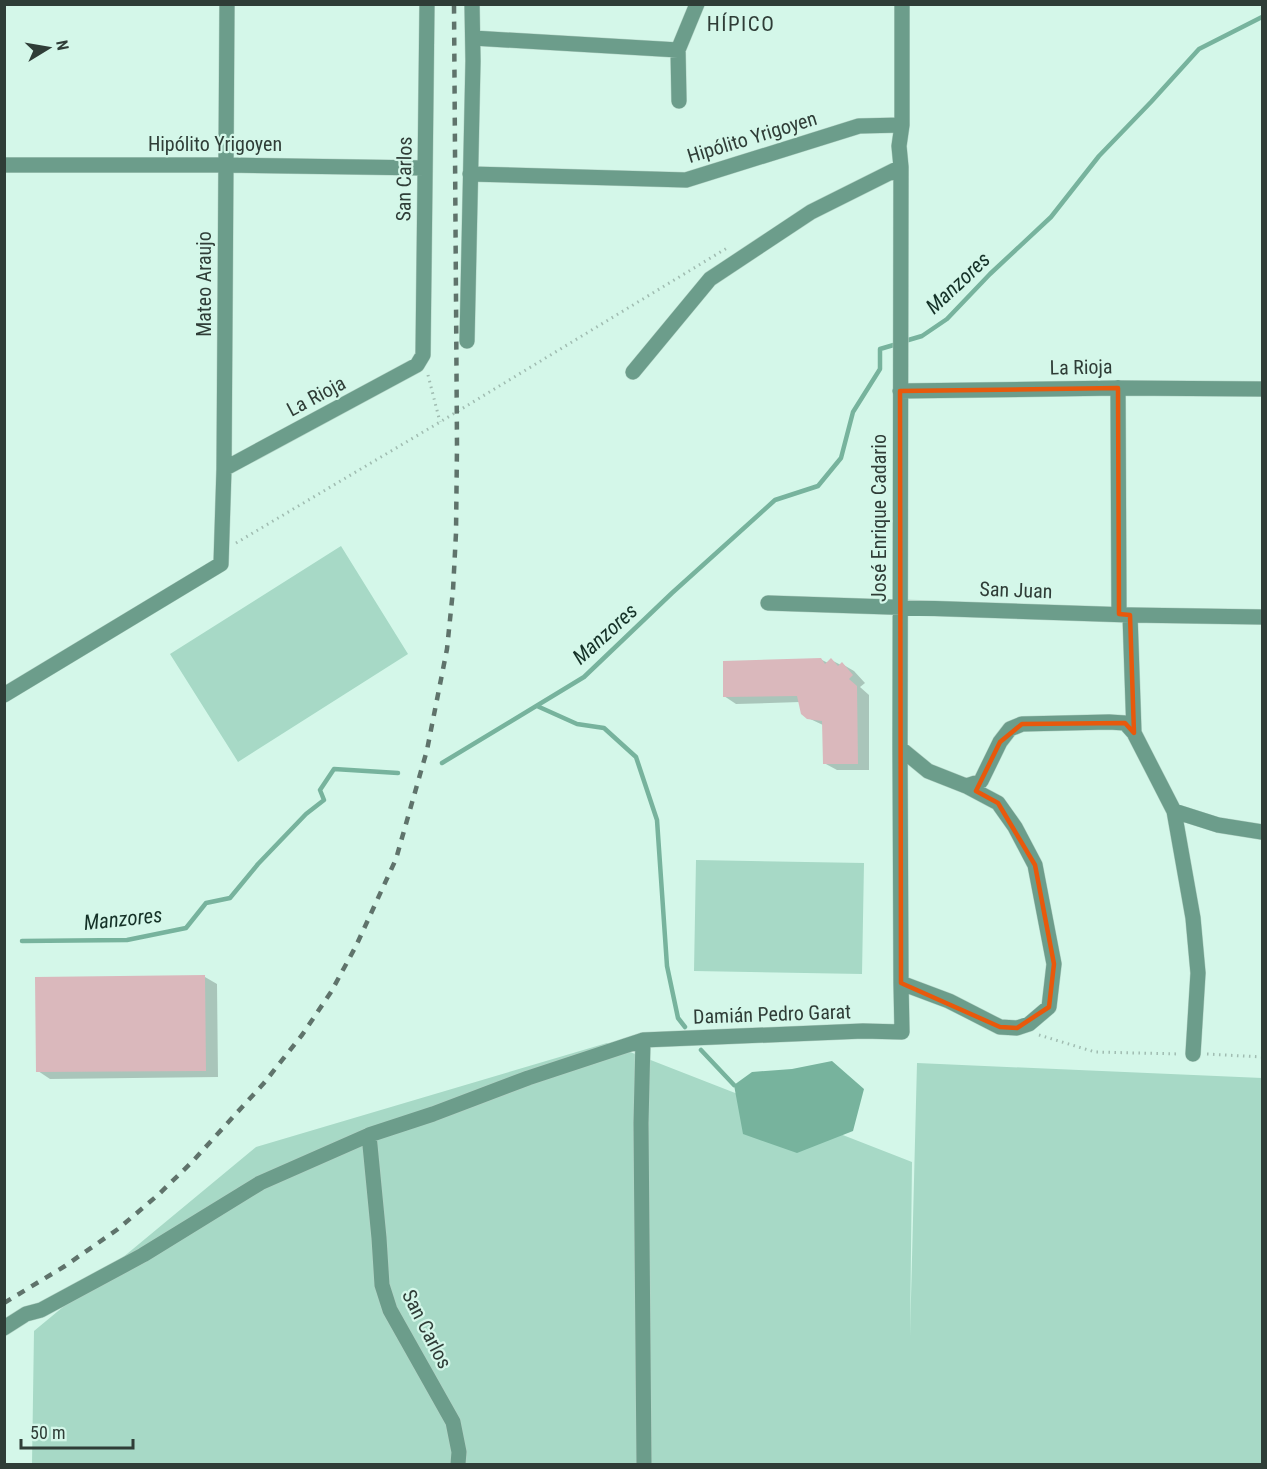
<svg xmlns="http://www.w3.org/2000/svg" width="1267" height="1469" font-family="'Roboto Condensed',sans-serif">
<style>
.green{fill:#a7d9c6}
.water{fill:#77b39d}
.shadow{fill:#0003}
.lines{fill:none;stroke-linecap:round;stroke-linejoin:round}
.stream{stroke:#77b39d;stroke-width:4.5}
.building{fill:#dab8bc}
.minor-casing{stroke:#b3d2c5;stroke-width:16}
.path{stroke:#a0bcb1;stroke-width:3;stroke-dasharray:1.5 4.5;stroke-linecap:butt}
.minor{stroke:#6c9d8b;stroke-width:15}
.rail{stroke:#5f736b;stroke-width:4.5;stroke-dasharray:8 8;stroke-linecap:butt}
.marked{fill:none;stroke:#e8590c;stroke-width:4.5;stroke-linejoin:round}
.labels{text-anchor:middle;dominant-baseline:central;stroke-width:4.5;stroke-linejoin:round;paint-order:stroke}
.street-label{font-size:20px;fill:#2f3d37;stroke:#d4f7e9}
.neighbourhood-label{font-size:21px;letter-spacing:1.5px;fill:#2f3d37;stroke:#d4f7e9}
.water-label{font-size:21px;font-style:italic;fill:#143127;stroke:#d4f7e9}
</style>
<rect width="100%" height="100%" fill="#d4f7e9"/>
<path class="green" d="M341 546 408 654 238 762 170 654Z
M696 860 864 863 862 974 694 971Z
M607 1043 912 1162 910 1337 917 1063 1262 1078V1464H32L34 1331 256 1147Z"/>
<path class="water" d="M832 1061 864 1089 853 1131 797 1153 743 1134 734 1085 752 1072 792 1069Z"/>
<path class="shadow" d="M820 659 828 663 831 660 841 665 842 664 854 671 865 683 860 687 869 695V770H837L824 763 823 725 808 718 800 702 736 704 724 696Z
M205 977 217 984 218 1077 50 1079 38 1071Z"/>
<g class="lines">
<path class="stream" d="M905 341 922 336 947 319 990 274 1051 217 1099 156 1151 102 1199 49 1262 17
M537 706 577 724 604 728 636 757 657 820 667 966 678 1018 685 1027
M442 763 584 677 672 593 775 500 818 486 841 458 853 412 880 369V349L897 344
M22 941 127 940 186 928 206 903 230 898 258 864 306 814 324 800 320 790 334 769 398 773
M701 1050 734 1085"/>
</g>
<path class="building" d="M821 658 825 664 831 658 838 666 842 662 853 675 849 679 857 686 858 764H823L822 721 807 719 801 714 797 696 723 697V661Z
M205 975 206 1071 36 1072 35 977Z"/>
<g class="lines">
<g class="minor-casing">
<path id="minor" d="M473 38 678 50 697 4
M678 50 679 101
M4 165H226L425 168
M470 174 686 180 859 126 902 125
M467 341 473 61 472 4
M633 372 710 279 811 212 901 167
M1118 388 1119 614
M900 391 1118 388 1262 389
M224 469 417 365 423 355 427 4
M768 603 1130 615 1262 617
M1130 615 1134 733 1174 811 1193 918 1198 973 1193 1054
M4 695 221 564 224 469 227 4
M900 748 928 771 966 786 981 781 1000 742 1010 729 1022 724 1109 722 1125 723 1134 733
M1174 811 1218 825 1262 832
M901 983 949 1001 1000 1027 1017 1028 1029 1024 1049 1007 1054 964 1035 865 1015 827 998 803 966 786
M643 1040 641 1123 644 1464
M369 1135 379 1238 382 1285 390 1310 453 1422 459 1452 458 1464
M4 1328 26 1314 41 1310 143 1255 260 1183 369 1135 433 1114 528 1078 643 1040 863 1031 902 1032 901 983 900 748 901 167 899 146 902 125V4"/>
</g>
<path class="path" d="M428 375 440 422
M236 543 440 422 727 248
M1039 1035 1095 1052 1180 1054
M1207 1054 1262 1057"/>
<use href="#minor" class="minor"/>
<path class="rail" d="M4 1303 65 1266 118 1229 158 1195 192 1162 264 1083 302 1035 331 992 356 946 396 859 427 750 447 649 453 590 456 533 457 446 454 4"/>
</g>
<path class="marked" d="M1118 388 1119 614 1130 615 1134 733 1125 723 1022 724 1000 742 976 791 998 803 1035 865 1054 964 1049 1007 1017 1028 1000 1027 901 983 900 391Z"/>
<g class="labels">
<g class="street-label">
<text transform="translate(752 137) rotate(-17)">Hipólito Yrigoyen</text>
<text x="215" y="144">Hipólito Yrigoyen</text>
<text transform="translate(404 179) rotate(-89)">San Carlos</text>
<text transform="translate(204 284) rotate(-90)">Mateo Araujo</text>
<text transform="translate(1081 367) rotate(-1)">La Rioja</text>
<text transform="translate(316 396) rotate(-28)">La Rioja</text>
<text transform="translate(879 518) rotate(-90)">José Enrique Cadario</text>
<text transform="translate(1016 590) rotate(2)">San Juan</text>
<text transform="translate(772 1014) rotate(-2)">Damián Pedro Garat</text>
<text transform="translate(427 1329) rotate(63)">San Carlos</text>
</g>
<g class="neighbourhood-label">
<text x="741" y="24">HÍPICO</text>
</g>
<g class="water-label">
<text transform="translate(958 283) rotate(-43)">Manzores</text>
<text transform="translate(605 634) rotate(-42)">Manzores</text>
<text transform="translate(123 919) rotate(-6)">Manzores</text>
</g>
</g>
<rect width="1267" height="1469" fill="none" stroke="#2f3d37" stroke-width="12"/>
<g transform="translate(48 48) rotate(79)" stroke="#d4f7e9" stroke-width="4.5" paint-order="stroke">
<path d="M0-4.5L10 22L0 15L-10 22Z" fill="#2f3d37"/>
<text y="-9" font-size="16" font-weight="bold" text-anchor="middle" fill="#2f3d37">N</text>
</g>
<path d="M21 1439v9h112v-9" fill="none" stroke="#2f3d37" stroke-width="3"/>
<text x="30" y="1439" font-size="18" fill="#2f3d37" stroke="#d4f7e9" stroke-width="4.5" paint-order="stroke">50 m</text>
</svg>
